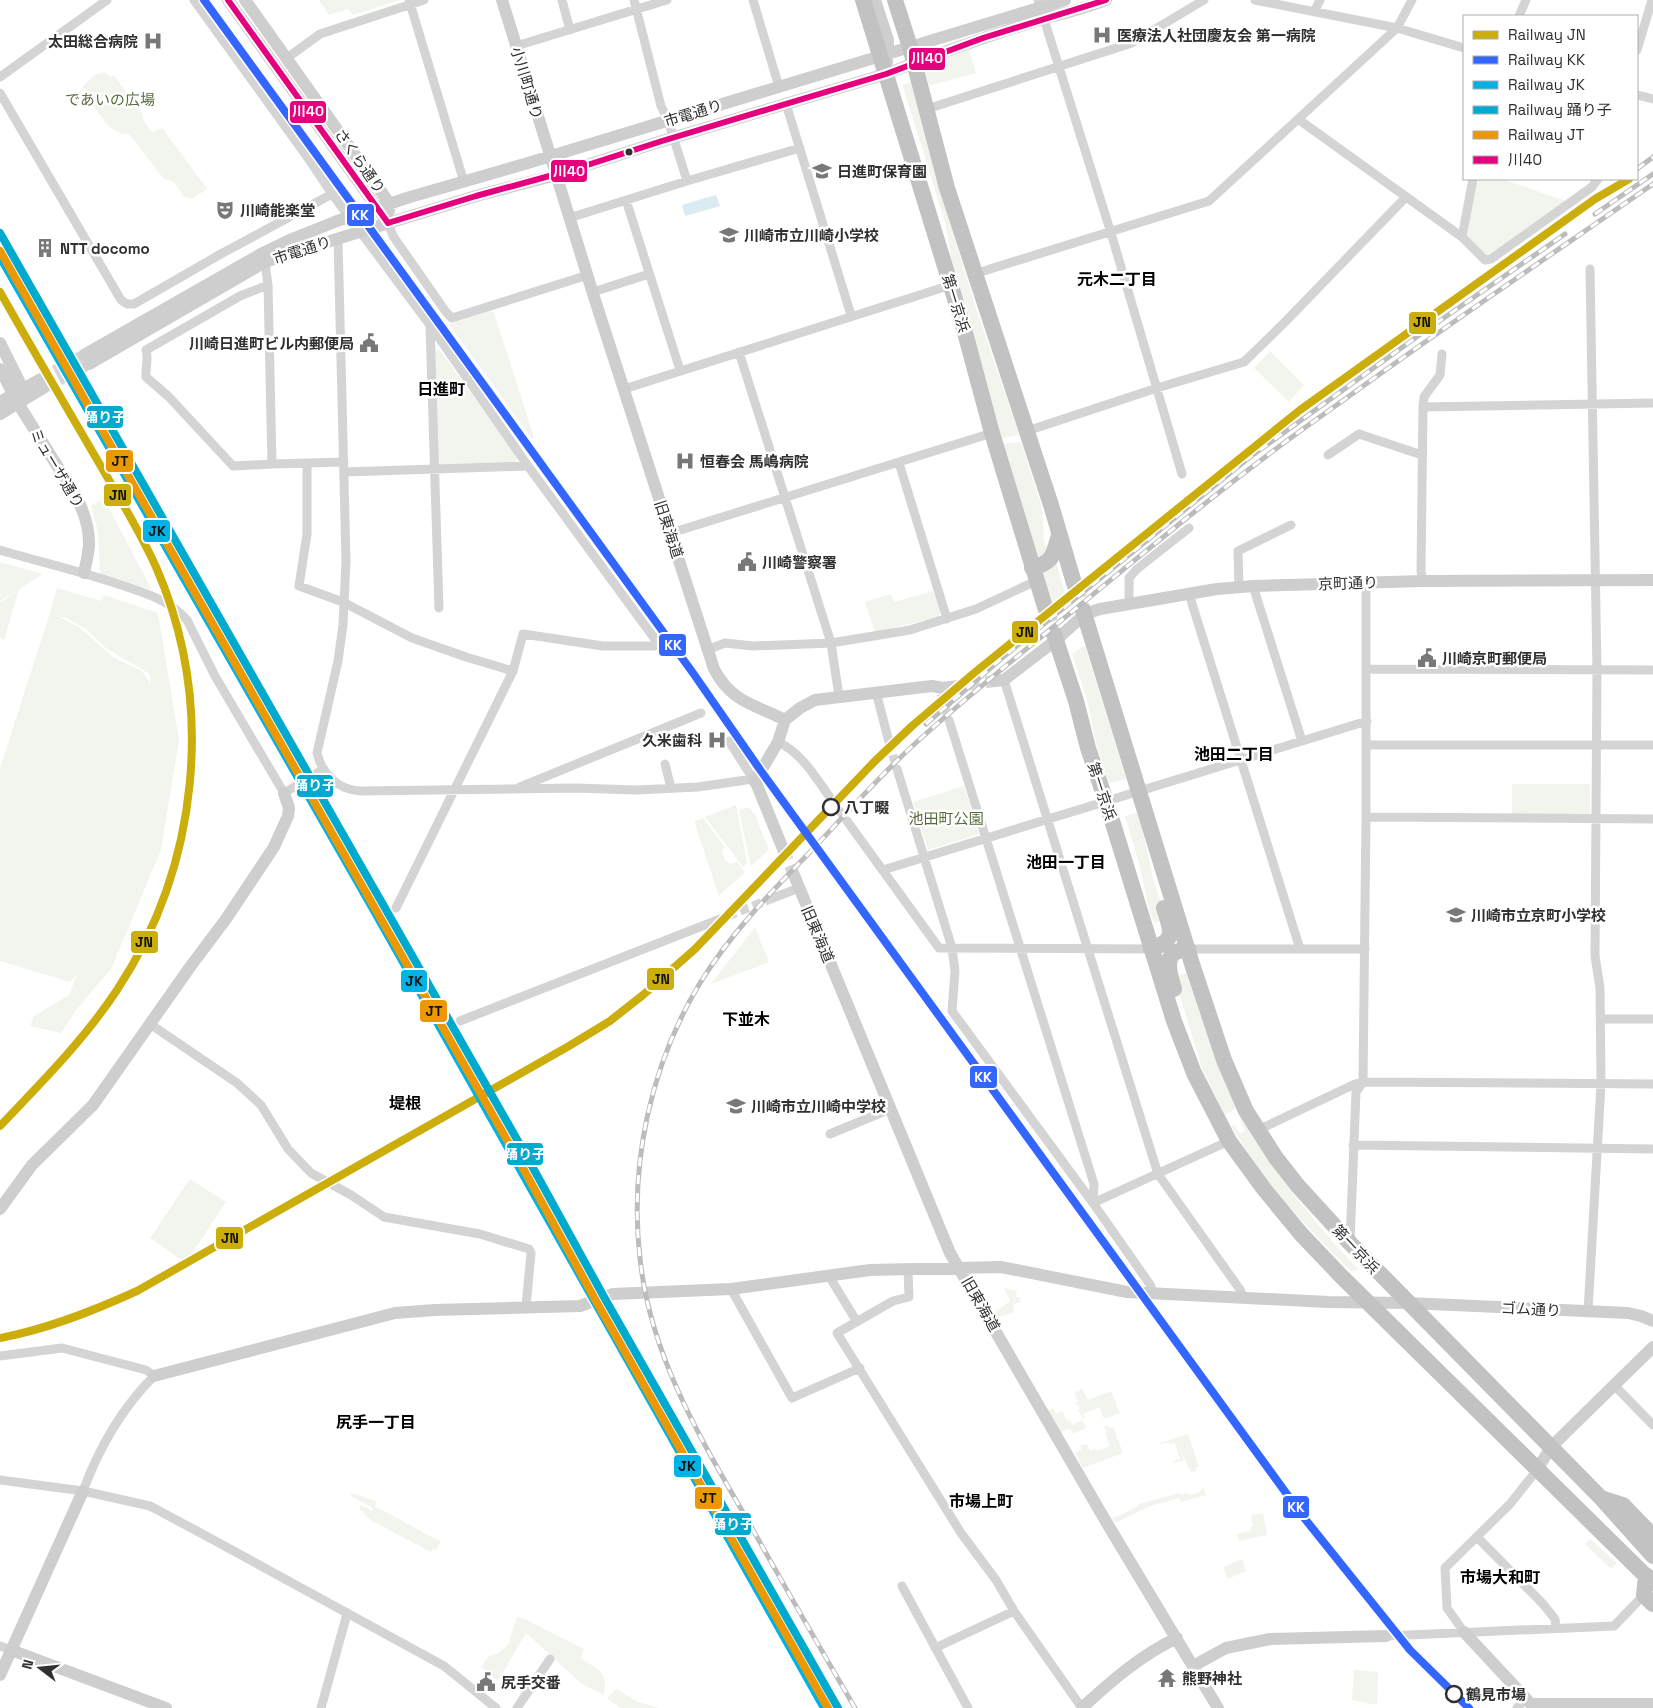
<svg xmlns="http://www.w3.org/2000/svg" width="1653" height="1708" font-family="'Space Grotesk','Noto Sans JP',sans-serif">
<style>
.green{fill:#f2f5ed;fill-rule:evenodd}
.water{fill:#daebf2}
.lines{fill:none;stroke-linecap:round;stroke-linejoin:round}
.street-tunnel{stroke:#d6d6d6;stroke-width:9;stroke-dasharray:9 4.5;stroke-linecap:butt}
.secondary-tunnel{stroke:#d6d6d6;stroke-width:12;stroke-dasharray:12 6;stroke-linecap:butt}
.highway-tunnel{stroke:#d6d6d6;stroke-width:16;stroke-dasharray:16 8;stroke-linecap:butt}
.street{stroke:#d4d4d4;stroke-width:9}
.secondary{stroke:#cecece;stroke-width:12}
.highway{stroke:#c2c2c2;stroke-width:16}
.rail-casing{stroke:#bcbcbc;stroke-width:5}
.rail{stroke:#fff;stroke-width:3;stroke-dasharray:9;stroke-linecap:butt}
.secondary-bridge{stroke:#cecece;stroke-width:12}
.bus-1-casing{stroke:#fff;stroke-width:10}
.bus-1{stroke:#e5007d;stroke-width:6}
.rail-1-casing{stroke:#fff;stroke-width:11}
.rail-2-casing{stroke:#fff;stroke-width:11}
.rail-3-casing{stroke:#fff;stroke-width:11}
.rail-4-casing{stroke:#fff;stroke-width:11}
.rail-5-casing{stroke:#fff;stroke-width:11}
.rail-1{stroke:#cbad0c;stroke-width:8}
.rail-2{stroke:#36f;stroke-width:8}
.rail-3{stroke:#00b2e5;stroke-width:8}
.rail-4{stroke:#00a9ce;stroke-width:8}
.rail-5{stroke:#ea9905;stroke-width:8}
.bus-dot{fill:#303030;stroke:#fff;stroke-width:2}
.stop-dot{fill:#fff;stroke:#303030;stroke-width:2.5}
.labels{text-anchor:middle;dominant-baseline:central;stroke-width:5;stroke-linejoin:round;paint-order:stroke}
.poi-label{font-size:15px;font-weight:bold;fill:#303030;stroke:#fff;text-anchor:start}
.street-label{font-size:15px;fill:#303030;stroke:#fff}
.park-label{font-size:15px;fill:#576c3d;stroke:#fff}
.stop-label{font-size:15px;font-weight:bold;fill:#303030;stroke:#fff;text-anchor:start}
.neighbourhood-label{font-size:16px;font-weight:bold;fill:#000;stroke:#fff}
.line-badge{stroke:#fff;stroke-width:2}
.badge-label{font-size:14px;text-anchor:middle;font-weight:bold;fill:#fff}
.pale-badge-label{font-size:14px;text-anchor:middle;font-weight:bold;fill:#111}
</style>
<rect width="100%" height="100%" fill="#fff"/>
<path class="green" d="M319 0H400L353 15 348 9 329 15Z
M969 50 976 73 929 86 923 64Z
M104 72 111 77 114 75 143 116V119L150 131 154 132 157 129H163L207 189 192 199 183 196 174 182 164 179 128 133C112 141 88 98 83 86L95 75Z
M911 82 941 195 976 308 1019 435 1002 438 964 299 952 262 945 222 904 90 903 85Z
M1477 179H1502L1566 201 1488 255C1479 253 1469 243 1467 234Z
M490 311 494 313 534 437 532 439 449 324Z
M439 349 518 458 515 462 441 464 438 461 434 351Z
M1270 351 1304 385 1289 402 1254 368Z
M1021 442 1042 508 1044 540 1047 552 1039 560 1003 444Z
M104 499 152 590 100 574 98 532 91 505Z
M0 562 43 574 19 589 4 640 0 638V603L18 590 0 601Z
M1056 562 1066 597 1052 602 1043 575 1044 572Z
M57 588 101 601 104 595 158 613 179 740 161 850 111 969 76 1010 61 1033 30 1026 34 1016 69 995 77 974 70 982 0 961V768L50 613ZM57 616 66 618 86 629 107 649 150 674 151 685 142 671 113 657 79 627Z
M933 591 940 613 938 617 875 632 865 602 891 594 894 602Z
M1085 646 1126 779 1109 783 1096 743 1087 699 1072 654Z
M1512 784H1590V814H1512Z
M964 786 979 834 928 850 913 802Z
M736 805 747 863 743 867 705 817Z
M748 807 755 815 769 850 751 866 739 811Z
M1137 813 1140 819 1153 878 1166 920 1154 923 1150 913 1139 863 1125 816Z
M703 818 725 847 722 852 725 861 731 864 737 862 745 872 719 896 694 821Z
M755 927 769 962 711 984Z
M1186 973 1219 1069 1237 1108 1225 1115 1202 1068 1174 977Z
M1242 1120C1275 1174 1315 1224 1359 1270L1351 1271C1326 1246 1301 1222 1279 1195 1261 1173 1246 1150 1231 1126L1234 1124 1240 1134 1245 1131 1240 1121Z
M190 1179 226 1202 189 1258 183 1261 150 1238Z
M1004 1288 1017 1291 1016 1297 1021 1298 1020 1302 1013 1304 1014 1312 996 1318 993 1313 1010 1301Z
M1082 1389 1088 1400 1111 1391 1120 1413 1104 1419 1099 1407 1083 1414 1085 1418 1083 1419 1078 1410 1080 1409 1078 1404 1076 1405 1075 1403 1078 1401 1074 1393Z
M1053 1408 1056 1414 1062 1411 1067 1421 1070 1420 1072 1425 1082 1420 1086 1428 1073 1434 1070 1428 1061 1432 1048 1411Z
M1108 1425 1109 1428 1113 1427 1123 1453 1083 1468 1075 1453 1082 1450 1080 1446 1087 1444 1090 1451 1095 1449 1097 1451 1110 1446 1105 1433 1107 1432 1104 1427Z
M1188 1434 1199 1467H1196L1197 1471 1191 1472 1178 1445 1184 1460 1174 1463 1173 1461 1180 1459 1175 1443 1170 1444 1169 1442 1161 1444 1160 1443Z
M1202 1489H1204L1206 1495 1181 1502 1179 1498 1151 1506 1115 1523 1112 1518C1122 1515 1129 1510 1138 1506V1504L1180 1493 1181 1495 1187 1493 1189 1495 1200 1492Z
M351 1493 376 1501 375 1506 441 1542 436 1550 433 1549 431 1552 372 1521 366 1516 364 1512 359 1510 361 1505 372 1511 373 1508 351 1496Z
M1263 1513 1267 1535 1239 1541 1237 1534 1251 1531 1250 1527H1253L1251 1515Z
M1590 1539 1617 1563 1611 1569 1585 1544Z
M1242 1559 1246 1571 1228 1579 1223 1567Z
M517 1617 527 1620 584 1649 581 1658C591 1667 610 1670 604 1689L605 1690 603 1695 582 1684 526 1633 498 1681 481 1667 488 1657 500 1652 508 1645Z
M1354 1670 1378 1672 1377 1705 1352 1700Z
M617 1689 638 1702 659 1708H621L607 1699 611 1693H613L614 1690Z"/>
<path class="water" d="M716 195 720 206 685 216 682 205Z"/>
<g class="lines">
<path class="street-tunnel" d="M941 694 949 720
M889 742 897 769
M831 799 847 821
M715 921 773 898"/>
<path class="secondary-tunnel" d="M39 380 84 355
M43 388 89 364
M950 687 995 681
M783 849 794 875"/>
<path class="highway-tunnel" d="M1074 583 1083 610
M1045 607 1054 634"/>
<path class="street" d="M194 0 308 158 332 194 430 325 528 466 660 646H603L523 634 513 671 396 908
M409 0 464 182
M562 0 570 30
M634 0 661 106 668 120 687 181 800 148
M753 0 779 87
M1038 0 1111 233 1182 474
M1255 0 1397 28 1464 48
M1314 12 1320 0
M1519 16 1526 0
M516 46 667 0
M1637 50 1652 0
M287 58 320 34 424 0
M0 77 107 0
M0 93 121 300 127 304H134L219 255 332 194
M1637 95 1653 99
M786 104 851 315
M927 109 1132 43 1204 0
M1298 119 1462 237 1485 260 1491 259 1592 187 1598 179
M626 200 680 370
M569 218 687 181
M388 223 393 236 446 312 452 318 588 275
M1462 237 1473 179
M338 239 346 561 343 625 338 661 317 753C322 774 338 790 361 791L575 788 637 790 698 787 753 779
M265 262 268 285 272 464 344 462
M974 274 1209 201 1397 28 1412 0
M268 285 240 296 146 350C149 360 145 368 146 377L169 397 233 466 272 464
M593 292 649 274
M430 326 439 608
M739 352 831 643 839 696
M624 389 951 285
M1423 407 1653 403
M1027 431 1157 388 1244 362 1286 321 1406 197
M1328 455 1359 434 1422 455
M307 463V534L299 586 343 602 412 638 466 657 513 671
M899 463 947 619
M345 472 528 466
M671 533 992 433
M0 550C37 561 75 570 112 582 138 591 168 598 187 620L215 676 284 793 324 769
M1423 581 1421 571 1423 407 1424 397 1440 375 1442 354
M1253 586 1302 741
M1239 587 1238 551 1291 525
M1189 594 1300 949
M1129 603V578L1137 569 1189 528
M707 650 725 643 753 646 831 643 910 630 976 609 1036 581
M1366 669 1653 670
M1004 680 1158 1174 1241 1291V1297
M876 692 889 742
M949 720 1094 1184 1093 1203 1229 1141
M729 741 753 779
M778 742C802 753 816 778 831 799
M1367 745H1653
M665 764 671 788
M897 769 952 948 955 971 952 1011 1093 1203 1151 1286 1152 1293
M520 787 701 713
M1366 817 1653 819
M847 821 939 948 1154 949
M883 870 1367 721
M773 898 799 888
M1185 949H1365
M1601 1019H1653
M460 1021 715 921
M150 1024 237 1083 261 1105 288 1149 311 1173 351 1195 384 1217 480 1234 529 1249 531 1253 526 1306
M1258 1130 1355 1084 1363 1082 1653 1084
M830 1134 890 1109
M1353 1145 1653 1149
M1350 1243 1356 1092 1363 1082 1366 817V583
M908 1269 909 1297 893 1301 837 1333 961 1533 996 1580 1014 1611 1082 1708
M829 1276 857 1322
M731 1289 792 1398 860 1368
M1588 1311 1601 1084 1600 988 1595 956 1597 670 1590 269
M0 1356 62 1348 146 1370 154 1376C121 1409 99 1448 83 1491
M1614 1385 1653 1425
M0 1480 83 1491 150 1506 197 1531 444 1666 496 1708
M1477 1537 1543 1604 1555 1619 1556 1628
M902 1586 968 1708
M1464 1632 1447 1608 1445 1568 1510 1504 1537 1470
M1386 1636 1614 1626 1644 1595
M0 1646 11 1650
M935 1648 1014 1611
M321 1708 347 1614
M517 1708 550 1659
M1517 1708 1526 1699"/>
<path class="secondary" d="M228 0 388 223
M245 0 390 204 389 211
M502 0 595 300 714 669C732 703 754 704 785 720
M875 0 888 40 887 62
M0 343 23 389
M84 355 261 254 292 239 337 221 410 197 528 163 1065 0
M89 364 265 262 298 251 476 196 556 175 662 141 886 74C937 54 990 35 1043 19 1065 13 1086 8 1106 0
M0 402 39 380
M0 414 43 388
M56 464C72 489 90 514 89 546 88 555 86 565 84 573
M995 681 1004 680 1056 640 1085 614 1100 609 1217 589 1253 586 1423 581 1653 580
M783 849 757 785 753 779 758 776 778 742 785 720 800 708 815 700 932 686 943 688 950 687
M794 875 950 1253 1108 1525 1218 1708
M0 1209 32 1165 93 1105 190 967 226 919 274 847 288 816 289 808 284 793
M154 1376 395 1313 435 1310 580 1306 613 1294 731 1289 870 1270 1001 1267 1127 1292 1328 1302 1408 1303 1628 1313 1641 1316 1653 1321
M1537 1470 1551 1447 1653 1347
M1464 1632 1531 1704H1653
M11 1650 166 1708
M1193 1666 1226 1648 1270 1639 1386 1636
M0 1675 83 1491
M1082 1708C1111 1681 1141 1655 1177 1638"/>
<path class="highway" d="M863 0 963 325 992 433 1045 607
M895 0 910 47 947 188 1051 505 1074 583
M1032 568C1054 562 1053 555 1059 535
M1083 610 1193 967 1224 1060 1246 1111 1276 1158 1298 1186 1350 1243 1601 1498 1653 1556
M1054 634 1076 701 1088 748 1106 801 1174 1021 1194 1073 1229 1141 1264 1189 1301 1234 1341 1276 1653 1583
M1151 949C1177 940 1171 931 1164 908
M1174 989C1171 978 1163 958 1176 952 1180 950 1185 950 1188 949
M1601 1498 1623 1505 1653 1536
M1646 1575 1644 1595 1653 1604"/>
<g class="rail-casing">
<path id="rail" d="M1637 169 1653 157
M1595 199 1623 179
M1595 214 1653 174
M926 724 1002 658 1250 457 1418 336 1565 234
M855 1708C819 1646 783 1584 748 1521 700 1438 650 1355 640 1258 629 1164 651 1064 700 983 731 933 771 892 812 850 847 813 881 774 919 740 962 701 1007 665 1052 628 1121 572 1189 514 1260 461 1292 436 1326 413 1359 389 1456 319 1555 252 1653 184"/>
</g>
<use href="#rail" class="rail"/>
<path class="secondary-bridge" d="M0 369 19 405 56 464"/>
<g class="bus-1-casing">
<path id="bus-1" d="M228 0 388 223
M388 223 476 196 575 169 662 141 886 74 983 38 1106 0"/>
</g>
<use href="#bus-1" class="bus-1"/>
<g class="rail-1-casing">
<path id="rail-1" d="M0 292C30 345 61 398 92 451 114 489 138 527 156 567 216 704 199 866 117 990 84 1040 41 1083 0 1126
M0 1338C48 1329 93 1311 137 1291L569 1046 610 1021 643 995 695 949 875 761 912 726 974 673 1300 410 1595 199 1629 179"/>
</g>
<g class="rail-2-casing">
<path id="rail-2" d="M204 0 693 673 761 771 1305 1519 1410 1650 1469 1708"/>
</g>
<g class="rail-3-casing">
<path id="rail-3" d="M0 257 373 909 824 1708"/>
</g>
<g class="rail-4-casing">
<path id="rail-4" d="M0 233 527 1157 604 1297 838 1708"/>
</g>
<g class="rail-5-casing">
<path id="rail-5" d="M0 251 519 1161 596 1301 828 1708"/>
</g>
<use href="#rail-1" class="rail-1"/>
<use href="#rail-2" class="rail-2"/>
<use href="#rail-3" class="rail-3"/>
<use href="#rail-4" class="rail-4"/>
<use href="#rail-5" class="rail-5"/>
</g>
<defs>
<g id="hospital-bare" transform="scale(1.5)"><path d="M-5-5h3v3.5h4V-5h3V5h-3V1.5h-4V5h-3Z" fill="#787878" stroke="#fff" stroke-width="2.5" paint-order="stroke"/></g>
<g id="school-bare" transform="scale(1.5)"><path d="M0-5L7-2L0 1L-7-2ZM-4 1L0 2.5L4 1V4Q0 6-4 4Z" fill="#787878" stroke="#fff" stroke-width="2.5" paint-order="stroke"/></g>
<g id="theatre-bare" transform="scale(1.5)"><path d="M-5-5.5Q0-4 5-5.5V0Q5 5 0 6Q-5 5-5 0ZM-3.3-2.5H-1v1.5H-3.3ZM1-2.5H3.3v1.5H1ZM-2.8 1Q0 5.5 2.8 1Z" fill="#787878" stroke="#fff" stroke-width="2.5" paint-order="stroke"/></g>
<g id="building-bare" transform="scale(1.5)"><path d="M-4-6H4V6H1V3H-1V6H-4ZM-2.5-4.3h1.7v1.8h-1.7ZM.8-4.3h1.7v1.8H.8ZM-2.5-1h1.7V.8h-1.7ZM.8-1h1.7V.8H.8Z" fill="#787878" stroke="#fff" stroke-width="2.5" paint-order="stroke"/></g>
<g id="civic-bare" transform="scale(1.5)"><path d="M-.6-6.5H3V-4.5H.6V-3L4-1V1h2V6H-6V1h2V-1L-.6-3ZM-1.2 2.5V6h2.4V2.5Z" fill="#787878" stroke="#fff" stroke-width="2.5" paint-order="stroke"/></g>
<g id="temple-bare" transform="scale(1.5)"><path d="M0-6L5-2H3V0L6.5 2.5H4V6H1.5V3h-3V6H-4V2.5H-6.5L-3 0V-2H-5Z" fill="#787878" stroke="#fff" stroke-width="2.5" paint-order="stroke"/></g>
</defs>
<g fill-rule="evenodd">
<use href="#hospital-bare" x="1102" y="35"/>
<use href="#hospital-bare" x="153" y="41"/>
<use href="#school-bare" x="822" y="171"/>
<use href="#theatre-bare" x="225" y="210"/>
<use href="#school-bare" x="729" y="235"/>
<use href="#building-bare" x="45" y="248"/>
<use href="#civic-bare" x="369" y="343"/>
<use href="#hospital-bare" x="685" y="461"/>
<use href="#civic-bare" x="747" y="562"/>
<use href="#civic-bare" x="1427" y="658"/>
<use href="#hospital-bare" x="717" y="740"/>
<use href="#school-bare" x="1456" y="915"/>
<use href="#school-bare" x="736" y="1106"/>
<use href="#temple-bare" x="1167" y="1678"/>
<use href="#civic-bare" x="486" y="1682"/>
</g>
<circle class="bus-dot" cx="629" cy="152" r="4.5"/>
<g class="stop-dot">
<circle cx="831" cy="807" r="8"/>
<circle cx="1454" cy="1694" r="8"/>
</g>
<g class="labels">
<g class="poi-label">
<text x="1117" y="35">医療法人社団慶友会 第一病院</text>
<text x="138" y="41" text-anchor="end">太田総合病院</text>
<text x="837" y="171">日進町保育園</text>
<text x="240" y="210">川崎能楽堂</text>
<text x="744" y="235">川崎市立川崎小学校</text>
<text x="60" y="248">NTT docomo</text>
<text x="354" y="343" text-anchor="end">川崎日進町ビル内郵便局</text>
<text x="700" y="461">恒春会 馬嶋病院</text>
<text x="762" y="562">川崎警察署</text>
<text x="1442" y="658">川崎京町郵便局</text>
<text x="702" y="740" text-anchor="end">久米歯科</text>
<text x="1471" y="915">川崎市立京町小学校</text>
<text x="751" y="1106">川崎市立川崎中学校</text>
<text x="1182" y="1678">熊野神社</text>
<text x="501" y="1682">尻手交番</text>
</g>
<g class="street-label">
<text transform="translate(527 83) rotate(73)">小川町通り</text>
<text transform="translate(693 113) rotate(-17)">市電通り</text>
<text transform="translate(360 161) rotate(55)">さくら通り</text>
<text transform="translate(302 250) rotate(-18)">市電通り</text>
<text transform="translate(956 303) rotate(73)">第一京浜</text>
<text transform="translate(57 468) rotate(59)">ミューザ通り</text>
<text transform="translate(669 529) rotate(72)">旧東海道</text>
<text transform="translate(1348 583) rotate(-2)">京町通り</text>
<text transform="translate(1102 791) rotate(72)">第一京浜</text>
<text transform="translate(818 934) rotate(67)">旧東海道</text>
<text transform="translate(1356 1249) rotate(47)">第一京浜</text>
<text transform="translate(981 1304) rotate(60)">旧東海道</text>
<text transform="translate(1531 1309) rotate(3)">ゴム通り</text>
</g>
<g class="park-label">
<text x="110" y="99">であいの広場</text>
<text x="946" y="818">池田町公園</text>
</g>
<g class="stop-label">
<text x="844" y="807">八丁畷</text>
<text x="1466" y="1694">鶴見市場</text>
</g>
<g class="neighbourhood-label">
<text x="1117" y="279">元木二丁目</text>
<text x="441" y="389">日進町</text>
<text x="1234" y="754">池田二丁目</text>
<text x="1066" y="862">池田一丁目</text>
<text x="746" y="1019">下並木</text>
<text x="405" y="1103">堤根</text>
<text x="376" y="1422">尻手一丁目</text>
<text x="981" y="1501">市場上町</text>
<text x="1500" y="1577">市場大和町</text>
</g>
</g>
<g class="line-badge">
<rect x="908" y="47" width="38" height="24" rx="5" fill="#e5007d"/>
<rect x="289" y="100" width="38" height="24" rx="5" fill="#e5007d"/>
<rect x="550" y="159" width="38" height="24" rx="5" fill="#e5007d"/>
<rect x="346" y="203" width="29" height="24" rx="5" fill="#36f"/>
<rect x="1408" y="311" width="29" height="24" rx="5" fill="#cbad0c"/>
<rect x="86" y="405" width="38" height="24" rx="5" fill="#00a9ce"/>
<rect x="105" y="449" width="29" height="24" rx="5" fill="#ea9905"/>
<rect x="103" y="483" width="29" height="24" rx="5" fill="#cbad0c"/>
<rect x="142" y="519" width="29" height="24" rx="5" fill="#00b2e5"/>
<rect x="1011" y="620" width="28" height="24" rx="5" fill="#cbad0c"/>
<rect x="658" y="633" width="29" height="24" rx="5" fill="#36f"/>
<rect x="296" y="774" width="38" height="24" rx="5" fill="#00a9ce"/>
<rect x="130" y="930" width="29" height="24" rx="5" fill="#cbad0c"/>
<rect x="646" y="967" width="29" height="24" rx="5" fill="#cbad0c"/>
<rect x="400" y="969" width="28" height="24" rx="5" fill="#00b2e5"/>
<rect x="419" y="999" width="29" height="24" rx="5" fill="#ea9905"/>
<rect x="969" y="1065" width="29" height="24" rx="5" fill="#36f"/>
<rect x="506" y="1142" width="38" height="24" rx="5" fill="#00a9ce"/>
<rect x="215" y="1226" width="29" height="24" rx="5" fill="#cbad0c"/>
<rect x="673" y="1454" width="29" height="24" rx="5" fill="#00b2e5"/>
<rect x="694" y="1486" width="29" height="24" rx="5" fill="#ea9905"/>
<rect x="1282" y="1495" width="28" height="24" rx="5" fill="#36f"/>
<rect x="714" y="1512" width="38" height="24" rx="5" fill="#00a9ce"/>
</g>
<g class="badge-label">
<text x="927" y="63">川40</text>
<text x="308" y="116">川40</text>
<text x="569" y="176">川40</text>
<text x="360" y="220">KK</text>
<text x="105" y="422">踊り子</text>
<text x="673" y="650">KK</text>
<text x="315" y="790">踊り子</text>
<text x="983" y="1082">KK</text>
<text x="525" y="1159">踊り子</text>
<text x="1296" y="1512">KK</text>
<text x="733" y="1529">踊り子</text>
</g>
<g class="pale-badge-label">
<text x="1422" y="327">JN</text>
<text x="120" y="466">JT</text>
<text x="118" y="500">JN</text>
<text x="157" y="536">JK</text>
<text x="1025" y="637">JN</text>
<text x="144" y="947">JN</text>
<text x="661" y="984">JN</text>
<text x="414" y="986">JK</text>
<text x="434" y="1016">JT</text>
<text x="230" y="1243">JN</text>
<text x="687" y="1471">JK</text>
<text x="708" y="1503">JT</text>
</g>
<rect x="1463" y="15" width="175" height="165" fill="#ffffff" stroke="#acacac"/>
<rect x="1473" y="31" width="25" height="8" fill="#cbad0c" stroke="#acacac"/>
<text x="1508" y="40" font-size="15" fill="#303030">Railway JN</text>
<rect x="1473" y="56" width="25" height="8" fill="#3366ff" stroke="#acacac"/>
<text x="1508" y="65" font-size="15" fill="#303030">Railway KK</text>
<rect x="1473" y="81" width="25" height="8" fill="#00b2e5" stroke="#acacac"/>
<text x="1508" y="90" font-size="15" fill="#303030">Railway JK</text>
<rect x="1473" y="106" width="25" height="8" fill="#00a9ce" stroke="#acacac"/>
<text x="1508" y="115" font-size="15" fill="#303030">Railway 踊り子</text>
<rect x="1473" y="131" width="25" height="8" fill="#ea9905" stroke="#acacac"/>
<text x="1508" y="140" font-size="15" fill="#303030">Railway JT</text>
<rect x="1473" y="156" width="25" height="8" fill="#e5007d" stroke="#acacac"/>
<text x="1508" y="165" font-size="15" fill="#303030">川40</text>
<g transform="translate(40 1668) rotate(286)" stroke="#ffffff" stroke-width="4" paint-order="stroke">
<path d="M0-4L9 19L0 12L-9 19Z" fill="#303030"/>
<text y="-8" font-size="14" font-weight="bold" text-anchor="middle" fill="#303030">N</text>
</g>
</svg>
